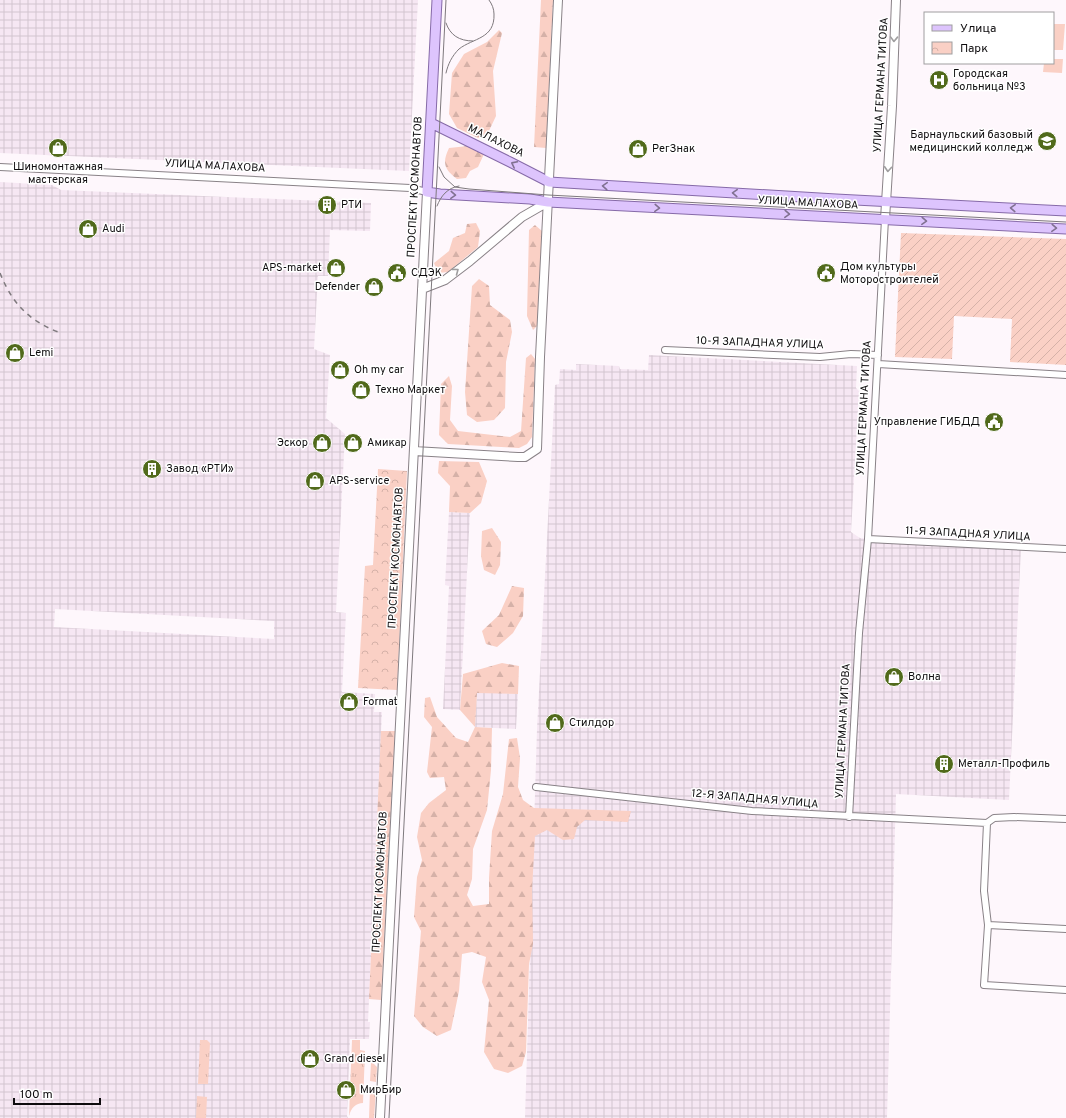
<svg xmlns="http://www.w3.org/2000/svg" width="1066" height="1118" font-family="Overpass,sans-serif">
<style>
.industrial{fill:url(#industrial-grid);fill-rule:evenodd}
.grass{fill:url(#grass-tufts)}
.forest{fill:url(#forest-firs)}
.park{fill:url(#park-crowns)}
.garden{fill:url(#garden-furrows)}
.pitch{fill:#fad0c5}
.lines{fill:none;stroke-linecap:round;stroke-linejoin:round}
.street-casing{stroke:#898287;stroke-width:8}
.secondary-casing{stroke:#898287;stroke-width:10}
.primary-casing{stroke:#866aa8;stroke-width:11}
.street{stroke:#fff;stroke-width:6}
.secondary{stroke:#fff;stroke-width:8}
.primary{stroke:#ddc4fd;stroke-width:9}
.tram{stroke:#7e797d;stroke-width:1}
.rail{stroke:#7e797d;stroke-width:1.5;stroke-dasharray:5 5;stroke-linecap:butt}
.oneway{stroke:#9f9e9f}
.oneway2{stroke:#807191}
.labels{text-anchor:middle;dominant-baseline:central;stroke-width:3;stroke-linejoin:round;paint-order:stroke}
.poi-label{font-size:11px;fill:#0e0c0e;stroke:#fff;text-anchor:start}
.street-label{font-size:11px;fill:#0e0c0e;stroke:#fff}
</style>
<defs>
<pattern id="industrial-grid" width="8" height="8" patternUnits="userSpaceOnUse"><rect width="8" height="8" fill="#f6e7f3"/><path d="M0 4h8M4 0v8" fill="none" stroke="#d2c5cf"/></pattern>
<pattern id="grass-tufts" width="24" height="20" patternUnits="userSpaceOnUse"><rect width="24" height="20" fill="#fad0c5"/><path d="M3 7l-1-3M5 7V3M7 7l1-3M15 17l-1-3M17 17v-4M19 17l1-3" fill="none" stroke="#d5b1a8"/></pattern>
<pattern id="forest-firs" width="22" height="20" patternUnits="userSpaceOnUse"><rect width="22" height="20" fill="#fad0c5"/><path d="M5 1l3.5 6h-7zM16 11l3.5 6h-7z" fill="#d5b1a8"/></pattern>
<pattern id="park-crowns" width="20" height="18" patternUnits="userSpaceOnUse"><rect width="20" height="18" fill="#fad0c5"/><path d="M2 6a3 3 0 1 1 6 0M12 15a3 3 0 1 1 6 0" fill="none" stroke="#d5b1a8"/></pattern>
<pattern id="garden-furrows" width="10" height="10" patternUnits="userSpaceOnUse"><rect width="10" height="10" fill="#fad0c5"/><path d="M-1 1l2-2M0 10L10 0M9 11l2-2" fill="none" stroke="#d5b1a8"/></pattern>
</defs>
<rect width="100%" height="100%" fill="#fef7fc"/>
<path class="industrial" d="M0 0H418L409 171 0 153Z
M0 182 52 185 61 190 371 203 370 231 330 230 328 276H318L314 349 330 355 326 418 345 434 336 612 346 613 342 692 375 694 374 712H382L368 1022H370L369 1039H350L347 1116 348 1118H0ZM55 609 274 621V639L54 627Z
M649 355 857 366 856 388 859 391 851 532 860 538 1021 548 1009 800 896 794 887 1118H525L537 729 555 385 559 384 560 369 576 370V364L619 366 620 369 648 370Z
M449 512 470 513 460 710 443 709 449 586 445 585Z
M477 692 518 694 516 729 475 727Z"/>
<path class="grass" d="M200 1040H207L210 1043 208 1084H198Z
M352 1040H360V1050L365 1051 363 1103C356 1103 351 1108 349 1116Z
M371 1063 374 1064 377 1067 376 1082 370 1081Z
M370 1090H376L374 1118H369Z
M197 1096 207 1097 206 1118H196Z"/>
<path class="forest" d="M541 0H553L546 148 534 147Z
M499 30 502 33 493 71 496 116 487 135 478 138 457 128 449 114 452 73 464 54 487 42Z
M468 146 484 154 478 167 470 171 466 178 457 179C444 169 442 163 449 148Z
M476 223 480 231 478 247 448 272 438 273 434 263 449 251 453 238 465 233 467 224Z
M535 225 542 231 538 325 533 330 527 316 529 230Z
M479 279 489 286 490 305 510 320 512 332 506 362 505 408 494 420 477 422 467 415 465 392 472 286Z
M531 354 535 359 532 437 527 444 519 448 448 444 439 435 441 384 449 376 452 386 450 420 458 431 510 437 521 431 526 358Z
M439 461 479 462 487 481 481 503 470 513 449 512 450 486 438 473Z
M492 528 501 542 500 565 495 575 484 570 481 556 482 531Z
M512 586 524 588 523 616 513 633 497 647 486 644 482 631 499 615Z
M502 663 519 666 518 694 477 693 475 727 492 728 491 770 487 810 473 849 472 879 467 895 473 906 489 904V878L492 831 503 794 509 739 517 738 520 758 518 787 523 800 534 808 631 811 628 822 585 820 577 827 574 839 563 840 547 830 535 836 532 890 533 944 529 964 526 1052 522 1066 508 1073 494 1069 484 1052 489 1000 482 982 486 957 472 952 462 954 459 991 451 1030 437 1036 423 1027 414 1016 421 931 414 917 417 877 422 860 417 837 421 813 429 803 446 790 444 777 430 778 427 772 432 727 424 717 425 698 430 697 437 717 456 738 468 742 475 727 460 710 463 674Z
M381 731H395L381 1000 369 999Z"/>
<path class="park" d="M378 469 407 471 397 690 358 688 365 566 373 565Z"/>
<path class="garden" d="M901 233 1066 239V365L1010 362 1012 319 954 316 952 359 895 357Z"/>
<path class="pitch" d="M1053 24H1065L1063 50H1053Z
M1053 59H1063L1062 73 1043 72 1044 63H1053Z"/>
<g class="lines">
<g class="street-casing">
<path id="street" d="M0 167 410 188 427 192
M665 350 820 357 851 354 878 355
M878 364 1066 375
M868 539 1066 549
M536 787 752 811 987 823 994 818 1014 817 1066 819
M849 817 859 633 868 539 885 219
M987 823 984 891 988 925 984 985 1066 990
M988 925 1066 929"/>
</g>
<g class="secondary-casing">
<path id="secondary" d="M885 219 892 106 896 0
M422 289 445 280 470 261 522 217 548 202
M414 451 518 457H525L537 449 540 357 558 0
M380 1118 427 192"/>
</g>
<g class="primary-casing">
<path id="primary" d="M437 0 427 192 440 194 530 199 548 202 1066 229
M431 123 510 162 549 182 836 199 1066 211"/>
</g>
<use href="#street" class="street"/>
<use href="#secondary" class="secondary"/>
<use href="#primary" class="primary"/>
<path class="tram" d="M446 23C450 35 459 41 473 41
M446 73C448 64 452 56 459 49 473 38 495 39 494 14 494 9 492 4 489 0
M439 167 444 177 455 187 469 189 548 195 1066 222
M437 206C441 196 447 188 459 186
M389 1118 446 0"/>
<path class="rail" d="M0 273C12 303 28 320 58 332"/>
</g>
<defs><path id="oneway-chevron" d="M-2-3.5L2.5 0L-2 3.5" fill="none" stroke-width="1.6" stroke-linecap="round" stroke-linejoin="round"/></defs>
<g class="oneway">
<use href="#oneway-chevron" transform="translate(894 39) rotate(92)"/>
<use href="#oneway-chevron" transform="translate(888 169) rotate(94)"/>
<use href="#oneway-chevron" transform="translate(456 271) rotate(-37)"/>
</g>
<g class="oneway2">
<use href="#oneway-chevron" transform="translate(514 164) rotate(-153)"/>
<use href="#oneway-chevron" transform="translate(605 186) rotate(-176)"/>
<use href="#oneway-chevron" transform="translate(735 193) rotate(-177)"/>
<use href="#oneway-chevron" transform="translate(453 195) rotate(3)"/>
<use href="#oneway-chevron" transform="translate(657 208) rotate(3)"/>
<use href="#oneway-chevron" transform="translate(1013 208) rotate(-177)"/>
<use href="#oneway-chevron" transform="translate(787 214) rotate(3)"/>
<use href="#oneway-chevron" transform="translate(924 221) rotate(3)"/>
<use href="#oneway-chevron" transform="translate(1054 228) rotate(3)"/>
</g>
<defs>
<g id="hospital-disc" transform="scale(1)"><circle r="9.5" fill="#516a1b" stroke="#fff"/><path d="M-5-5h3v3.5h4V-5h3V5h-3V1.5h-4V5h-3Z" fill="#fff"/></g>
<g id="university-disc" transform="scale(1)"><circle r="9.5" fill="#516a1b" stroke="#fff"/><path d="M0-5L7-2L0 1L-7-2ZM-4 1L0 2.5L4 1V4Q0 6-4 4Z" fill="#fff"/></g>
<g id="shop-disc" transform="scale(1)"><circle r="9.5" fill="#516a1b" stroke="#fff"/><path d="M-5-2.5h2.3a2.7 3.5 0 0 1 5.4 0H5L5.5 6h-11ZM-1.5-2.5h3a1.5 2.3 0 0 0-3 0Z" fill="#fff"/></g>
<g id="building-disc" transform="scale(1)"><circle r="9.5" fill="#516a1b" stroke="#fff"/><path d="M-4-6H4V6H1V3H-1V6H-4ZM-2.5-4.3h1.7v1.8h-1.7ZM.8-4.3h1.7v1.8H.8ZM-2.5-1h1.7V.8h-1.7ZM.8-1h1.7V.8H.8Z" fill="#fff"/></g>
<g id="civic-disc" transform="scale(1)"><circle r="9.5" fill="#516a1b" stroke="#fff"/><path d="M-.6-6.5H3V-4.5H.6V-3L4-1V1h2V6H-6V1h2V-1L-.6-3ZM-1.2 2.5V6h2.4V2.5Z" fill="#fff"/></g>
</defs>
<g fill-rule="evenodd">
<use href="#hospital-disc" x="939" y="80"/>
<use href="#university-disc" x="1047" y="141"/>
<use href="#shop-disc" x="58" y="148"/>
<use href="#shop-disc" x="638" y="149"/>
<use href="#building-disc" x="327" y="205"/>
<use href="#shop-disc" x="88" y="229"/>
<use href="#shop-disc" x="336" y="268"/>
<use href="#civic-disc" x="397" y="273"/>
<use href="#civic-disc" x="826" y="273"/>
<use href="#shop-disc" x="374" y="287"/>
<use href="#shop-disc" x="15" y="353"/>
<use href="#shop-disc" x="340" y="370"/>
<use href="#shop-disc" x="361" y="390"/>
<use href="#civic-disc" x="994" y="422"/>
<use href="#shop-disc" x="322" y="443"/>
<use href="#shop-disc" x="353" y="443"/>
<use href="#building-disc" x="152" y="469"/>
<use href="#shop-disc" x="315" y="481"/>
<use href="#shop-disc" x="894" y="677"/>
<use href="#shop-disc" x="349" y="702"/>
<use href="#shop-disc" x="555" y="723"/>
<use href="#building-disc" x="944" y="764"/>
<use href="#shop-disc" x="310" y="1059"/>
<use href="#shop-disc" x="346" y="1090"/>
</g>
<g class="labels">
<g class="poi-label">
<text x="953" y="74">Городская<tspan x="953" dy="13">больница №3</tspan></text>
<text x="1033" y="135" text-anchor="end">Барнаульский базовый<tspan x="1033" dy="13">медицинский колледж</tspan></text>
<text x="652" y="149">РегЗнак</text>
<text x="58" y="167" text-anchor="middle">Шиномонтажная<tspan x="58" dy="13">мастерская</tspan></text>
<text x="341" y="205">РТИ</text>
<text x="102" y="229">Audi</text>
<text x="840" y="267">Дом культуры<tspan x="840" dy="13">Моторостроителей</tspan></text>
<text x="322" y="268" text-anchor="end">АPS-market</text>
<text x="411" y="273">СДЭК</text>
<text x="360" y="287" text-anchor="end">Defender</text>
<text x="29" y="353">Lemi</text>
<text x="354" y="370">Oh my car</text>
<text x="375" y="390">Техно Маркет</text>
<text x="980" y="422" text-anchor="end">Управление ГИБДД</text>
<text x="308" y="443" text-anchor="end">Эскор</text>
<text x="367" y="443">Амикар</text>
<text x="166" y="469">Завод «РТИ»</text>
<text x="329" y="481">APS-service</text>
<text x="908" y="677">Волна</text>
<text x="363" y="702">Format</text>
<text x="569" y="723">Стилдор</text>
<text x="958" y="764">Металл-Профиль</text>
<text x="324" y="1059">Grand diesel</text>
<text x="360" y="1090">МирБир</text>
</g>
<g class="street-label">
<text transform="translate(881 85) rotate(-87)">УЛИЦА ГЕРМАНА ТИТОВА</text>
<text transform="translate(496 141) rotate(26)">МАЛАХОВА</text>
<text transform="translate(215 166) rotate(3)">УЛИЦА МАЛАХОВА</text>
<text transform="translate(415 187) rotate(-87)">ПРОСПЕКТ КОСМОНАВТОВ</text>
<text transform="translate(808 203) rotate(3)">УЛИЦА МАЛАХОВА</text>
<text transform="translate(760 343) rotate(2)">10-Я ЗАПАДНАЯ УЛИЦА</text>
<text transform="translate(864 408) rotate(-87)">УЛИЦА ГЕРМАНА ТИТОВА</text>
<text transform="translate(968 534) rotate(3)">11-Я ЗАПАДНАЯ УЛИЦА</text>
<text transform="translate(396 558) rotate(-87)">ПРОСПЕКТ КОСМОНАВТОВ</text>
<text transform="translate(843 731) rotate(-87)">УЛИЦА ГЕРМАНА ТИТОВА</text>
<text transform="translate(755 799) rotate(5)">12-Я ЗАПАДНАЯ УЛИЦА</text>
<text transform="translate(380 882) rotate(-87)">ПРОСПЕКТ КОСМОНАВТОВ</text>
</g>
</g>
<rect x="924" y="12" width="130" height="52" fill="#ffffff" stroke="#9f9e9f"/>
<rect x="932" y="25" width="20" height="6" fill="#ddc4fd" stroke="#9f9e9f"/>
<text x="960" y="32" font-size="12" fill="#0e0c0e">Улица</text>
<rect x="932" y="42" width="20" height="12" fill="url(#park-crowns)" stroke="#9f9e9f"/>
<text x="960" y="52" font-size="12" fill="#0e0c0e">Парк</text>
<path d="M14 1098v6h86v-6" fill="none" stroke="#0e0c0e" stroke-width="2"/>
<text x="20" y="1098" font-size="12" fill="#0e0c0e" stroke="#ffffff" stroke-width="3" paint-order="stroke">100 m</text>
</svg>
